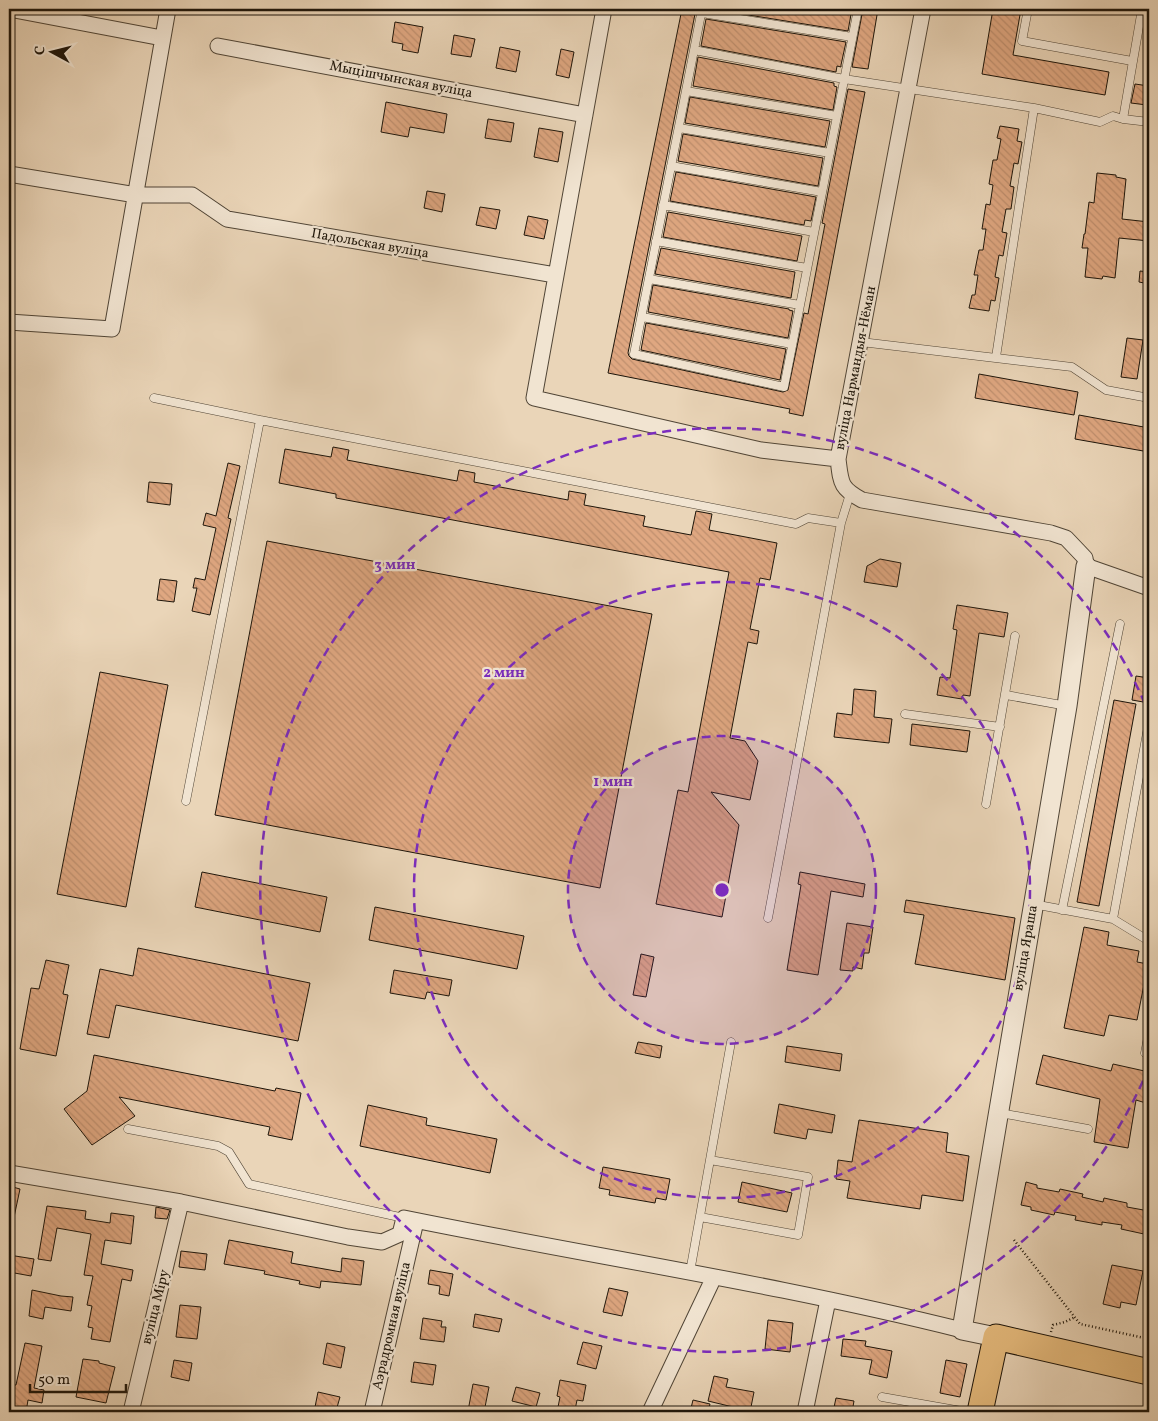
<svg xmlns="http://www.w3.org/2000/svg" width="1158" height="1421" font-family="Vollkorn,serif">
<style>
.building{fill:url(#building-back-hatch);stroke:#1d150a}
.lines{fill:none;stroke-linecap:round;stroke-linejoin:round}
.service-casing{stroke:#504536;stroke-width:9}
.minor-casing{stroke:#504536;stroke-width:17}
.tertiary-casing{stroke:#504536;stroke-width:21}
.primary-casing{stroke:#1d150a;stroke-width:27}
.path{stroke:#1d150a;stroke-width:2.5;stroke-dasharray:1 2.5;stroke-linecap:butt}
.service{stroke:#f1e4d1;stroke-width:8}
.minor{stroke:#f1e4d1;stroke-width:15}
.tertiary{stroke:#f1e4d1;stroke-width:19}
.primary{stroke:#e5ba7c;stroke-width:25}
.ring{fill:none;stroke:#7b2cbf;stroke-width:2.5;stroke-dasharray:9 6}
.labels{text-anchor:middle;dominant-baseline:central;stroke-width:4.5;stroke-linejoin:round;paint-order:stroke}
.street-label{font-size:14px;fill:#1d150a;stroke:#f1e4d1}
.centre{fill:#7b2cbf;stroke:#f1e4d1;stroke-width:2.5}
.ring-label{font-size:15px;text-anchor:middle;font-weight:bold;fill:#7b2cbf;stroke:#f1e4d1;stroke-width:4.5;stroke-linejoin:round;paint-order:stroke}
</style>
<defs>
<pattern id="building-back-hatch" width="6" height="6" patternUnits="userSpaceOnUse" patternTransform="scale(1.25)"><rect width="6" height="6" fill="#dfa781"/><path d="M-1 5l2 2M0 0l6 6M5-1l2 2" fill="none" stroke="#bf8f6e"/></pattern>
</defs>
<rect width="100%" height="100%" fill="#ead5b8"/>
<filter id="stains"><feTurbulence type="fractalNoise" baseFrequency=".004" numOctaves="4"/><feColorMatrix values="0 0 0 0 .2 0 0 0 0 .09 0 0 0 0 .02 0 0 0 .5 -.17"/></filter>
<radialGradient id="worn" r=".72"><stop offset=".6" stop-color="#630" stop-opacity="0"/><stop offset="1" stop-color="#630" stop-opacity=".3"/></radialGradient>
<path class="building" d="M682 9H696L628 353 629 356 632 359 783 392 788 390 804 313 808 314 825 224 822 223 848 89 865 92 803 416 789 413 790 409 608 373Z
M711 9H852L848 31Z
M863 9H878L868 69 852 67Z
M993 9H1021L1013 55 1109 72 1105 95 982 74Z
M706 19 846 42 841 65V67L837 66 836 72 701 46Z
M395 22 423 27 418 53 402 50 403 44 392 42Z
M454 35 475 39 471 57 451 54Z
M500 47 520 51 516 72 496 68Z
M561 49 574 52 569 78 556 75Z
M698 57 834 83V86L837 87 833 110 693 86Z
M1135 84 1149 86 1147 105 1131 103Z
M690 97 830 121 825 147 685 123Z
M386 102 447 114 444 133 410 127 408 137 381 132Z
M488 119 514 123 511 142 485 138Z
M1000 126 1019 129 1017 141 1022 142 1018 164 1014 163 1010 186 1014 187 1011 209H1006L1002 232 1007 233 1003 256 999 255 995 277 999 278 995 301 991 300 989 311 969 308 972 295H975L978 275H974L979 250H983L986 229H982L986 204 990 205 993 185 989 184 993 160H997L1001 139 997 138Z
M539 128 563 132 558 162 534 157Z
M683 134 823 158 818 186 678 161Z
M676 172 816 197 811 221 805 220 804 225 670 201Z
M1097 173 1116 175V177L1126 179 1122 219 1149 222V241L1119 238 1115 278 1103 276 1102 279 1085 277 1088 248H1082L1084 234H1085L1089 202 1094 203Z
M427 191 445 194 442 212 424 208Z
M480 207 500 210 496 229 476 225Z
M668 212 802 236 797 261 663 237Z
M528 216 548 220 544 239 524 235Z
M661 248 795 272 791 298 655 274Z
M1140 271 1149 272V284L1139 282Z
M653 285 789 309V310L793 311 788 338 648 312Z
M646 323 786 349 780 380 641 350Z
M1127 338 1143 340 1137 379 1121 377Z
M979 374 1078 392 1074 415 975 398Z
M1079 415 1149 428V452L1075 439Z
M333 447 349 450 347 460 457 481 459 470 475 473 474 482 568 500 569 491 586 494 584 505 645 516 643 526 691 535 696 511 712 514 709 530 777 543 770 580 760 578 750 629 759 631 757 644 748 642 730 738 745 741 758 761 750 800 711 792 739 825 722 917 656 904 678 790 688 792 729 572 336 498V494L279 483 285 449 331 457Z
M228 463 240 466 228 518 231 519 210 615 192 611 197 588H193L195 578 205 580 216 528 203 525 206 513 216 516Z
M149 482 172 484 170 505 147 502Z
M267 541 652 614 600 888 215 815Z
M880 559 901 563 897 587 864 582 867 566Z
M160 579 177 581 174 602 157 600Z
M957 605 1008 613 1004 637 979 633 970 696 963 695 962 699 937 695 940 677 950 678 957 630 953 629Z
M100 672 168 685 126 907 57 894Z
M1136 676 1149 678V703L1132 700Z
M854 689 876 691 874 717 892 719 889 743 834 737 837 713 852 715Z
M1114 700 1136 704 1099 906 1077 902Z
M912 724 970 731 967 752 910 745Z
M202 872 327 897 320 932 195 907Z
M800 872 865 884 863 897 831 891 818 975 787 970 801 885 798 884Z
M906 900 1015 918 1005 980 915 964 924 915 904 912Z
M375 907 524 936 517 969 369 940Z
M847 923 873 927 869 953H864L862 969 853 967V971L840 970Z
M1084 927 1109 932 1107 945 1139 951 1137 962 1148 964 1137 1020 1109 1015 1104 1036 1064 1028Z
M138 948 310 983 298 1041 116 1005 109 1038 87 1034 100 969 133 976Z
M641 954 654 957 646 997 633 995Z
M46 960 69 965 63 994 68 995 56 1056 20 1049 31 988 39 989Z
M394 970 452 980 449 996 427 992 425 999 390 993Z
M638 1042 662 1046 660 1058 635 1053Z
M787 1046 842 1054 840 1071 785 1062Z
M94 1055 275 1091 276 1088 301 1093 292 1140 268 1135 270 1127 119 1097 135 1116 92 1145 64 1109 87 1091Z
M1043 1055 1111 1071 1113 1064 1149 1072V1104L1136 1100 1128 1148 1094 1142 1100 1099 1036 1084Z
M779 1104 835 1115 832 1133 808 1129 806 1139 774 1133Z
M368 1105 427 1118 426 1125 497 1139 490 1173 360 1146Z
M859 1120 948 1133 946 1152 969 1156 963 1201 922 1195 920 1209 847 1198 850 1181 836 1179 838 1160 852 1162Z
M603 1167 670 1179 666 1200 656 1198 655 1203 609 1195 610 1190 599 1188Z
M742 1182 792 1193 787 1212 738 1202Z
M1026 1182 1037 1185V1188L1059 1192 1060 1189 1083 1194 1082 1197 1103 1202 1104 1198 1127 1203V1207L1149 1211V1231L1145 1230 1144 1234 1121 1229 1122 1225 1102 1222V1225L1075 1220 1076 1216 1055 1212 1054 1215 1031 1210V1207L1021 1205Z
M9 1186 20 1189 13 1222 9 1221Z
M47 1206 86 1211 85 1219 110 1223 111 1213 134 1216 131 1244 105 1240 101 1264 133 1270 131 1281 122 1279 110 1342 91 1339 93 1328 88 1327 92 1306 87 1305 93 1276 84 1275 91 1234 57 1228 51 1261 38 1259Z
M156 1207 170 1210 167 1219 155 1218Z
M229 1240 293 1252 291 1263 341 1272 342 1258 364 1261 361 1285 321 1281 320 1288 299 1284 300 1281 264 1274 265 1271 224 1264Z
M181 1251 207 1254 205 1270 179 1267Z
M9 1255 34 1259 31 1276 9 1272Z
M1112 1265 1143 1271 1136 1305 1121 1302 1120 1308 1103 1304Z
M430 1270 453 1274 449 1296 439 1294 440 1286 428 1284Z
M609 1288 628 1292 622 1316 603 1312Z
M32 1290 61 1296 73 1297 71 1311 45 1307 43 1319 29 1316Z
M180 1305 201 1307 197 1339 176 1337Z
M475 1314 502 1319 499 1332 473 1327Z
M423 1318 442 1321 441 1327H446L444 1342 420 1339Z
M768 1320 793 1323 790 1352 765 1349Z
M843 1339 866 1341 865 1346 892 1351 887 1378 869 1374 872 1360 841 1356Z
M583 1342 602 1346 596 1369 577 1364Z
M25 1343 42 1346 34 1388 44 1390 42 1403 28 1400 26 1412H10L14 1385H16Z
M327 1343 345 1347 341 1368 323 1364Z
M83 1359 99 1361V1363L115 1367 106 1403 76 1397Z
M174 1360 192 1363 189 1381 171 1377Z
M946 1360 967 1364 960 1397 940 1393Z
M414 1362 436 1365 433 1385 411 1382Z
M714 1376 728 1379 726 1387 754 1392 750 1412 733 1410V1407L708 1401Z
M560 1380 586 1385 583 1401 577 1400 575 1410 558 1407 560 1397 557 1396Z
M473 1384 489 1387 484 1412 468 1411Z
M516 1387 540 1393 536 1407 512 1401Z
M318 1392 340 1397 336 1411 314 1412Z
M836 1398 854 1401 852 1412H833Z
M693 1400 710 1404 708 1412H690Z"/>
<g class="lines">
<g class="service-casing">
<path id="service" d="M858 9 784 387 634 354 694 50 844 79 1034 108 996 357
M1028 9 1022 41 1132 61
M1142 9 1123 119 1149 122
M702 13 852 37
M694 50 702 9
M686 91 837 116
M1034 108 1100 122 1113 116 1123 119
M679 128 830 153
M671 166 822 192
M663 205 814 232
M656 241 807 268
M649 279 800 305
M642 317 792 344
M861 342 1072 367 1106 390 1149 398
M154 398 260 420
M1006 695 1067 706
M905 714 1000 727
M186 801 260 420 796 524 808 518 841 523
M986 804 1015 636
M1033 904 1113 919 1149 722
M1062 910 1120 624
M768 918 841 523 850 494
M1113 919 1149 941
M1145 1053 1149 1032
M1000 1113 1088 1129
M128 1129 218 1146 229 1152 249 1184 404 1218
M700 1217 798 1235 808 1177 710 1160
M690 1272 731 1042
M1146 1369 1149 1351
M882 1397 967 1412"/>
</g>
<g class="minor-casing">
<path id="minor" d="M9 9 162 38
M604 9 534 398 761 450 838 459
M923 9 838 459C841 483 840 488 862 500L1051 533 1066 538 1085 558 1086 566 1149 588
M218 46 585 115
M9 174 136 195H192L227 219 555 275
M9 322 112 329 168 9
M9 1173 181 1202 348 1237 382 1242 400 1234 404 1218C590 1256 778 1284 962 1330
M131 1412 181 1202
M372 1412 416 1221
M650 1412 714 1277
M805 1412 828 1300"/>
</g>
<g class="tertiary-casing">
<path id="tertiary" d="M996 1337 962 1330 1067 706 1086 566"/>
</g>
<g class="primary-casing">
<path id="primary" d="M980 1412 996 1337 1149 1372"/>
</g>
<path class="path" d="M1014 1240 1080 1324 1149 1339
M1051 1332 1053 1325 1065 1322 1075 1317"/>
<use href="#service" class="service"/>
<use href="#minor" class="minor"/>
<use href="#tertiary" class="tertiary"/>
<use href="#primary" class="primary"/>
</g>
<circle cx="722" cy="890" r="154" fill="#7b2cbf" fill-opacity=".12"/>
<g class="ring">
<circle cx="722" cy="890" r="154"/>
<circle cx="722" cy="890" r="308"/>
<path d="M1149 1067A462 462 0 1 1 1149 713"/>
</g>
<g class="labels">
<g class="street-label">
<text transform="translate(401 80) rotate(11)">Мыцішчынская вуліца</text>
<text transform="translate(370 244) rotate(10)">Падольская вуліца</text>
<text transform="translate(856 368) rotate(-79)">вуліца Нармандыя-Нёман</text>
<text transform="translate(1026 948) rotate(-80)">вуліца Яраша</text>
<text transform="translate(156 1307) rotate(-76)">вуліца Міру</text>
<text transform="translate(392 1326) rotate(-77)">Аэрадромная вуліца</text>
</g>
</g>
<circle cx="722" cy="890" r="8" class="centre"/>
<g class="ring-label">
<text x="395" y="569">3 мин</text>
<text x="504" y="677">2 мин</text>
<text x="613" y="786">1 мин</text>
</g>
<rect width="1158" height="1421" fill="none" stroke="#ead5b8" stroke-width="30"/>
<rect x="10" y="10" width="1138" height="1401" fill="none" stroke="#1d150a" stroke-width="2.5"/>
<rect x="15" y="15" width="1128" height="1391" fill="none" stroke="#1d150a"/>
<g transform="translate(52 52) rotate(277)" stroke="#f1e4d1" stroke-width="4" paint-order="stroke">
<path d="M0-4L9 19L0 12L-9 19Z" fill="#1d150a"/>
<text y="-8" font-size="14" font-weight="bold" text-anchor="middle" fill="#1d150a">С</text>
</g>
<path d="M30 1384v8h96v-8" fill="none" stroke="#1d150a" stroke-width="2.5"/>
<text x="38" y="1384" font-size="15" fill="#1d150a" stroke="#f1e4d1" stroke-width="4" paint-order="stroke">50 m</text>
<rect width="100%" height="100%" filter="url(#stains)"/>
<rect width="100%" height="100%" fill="url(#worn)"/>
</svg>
